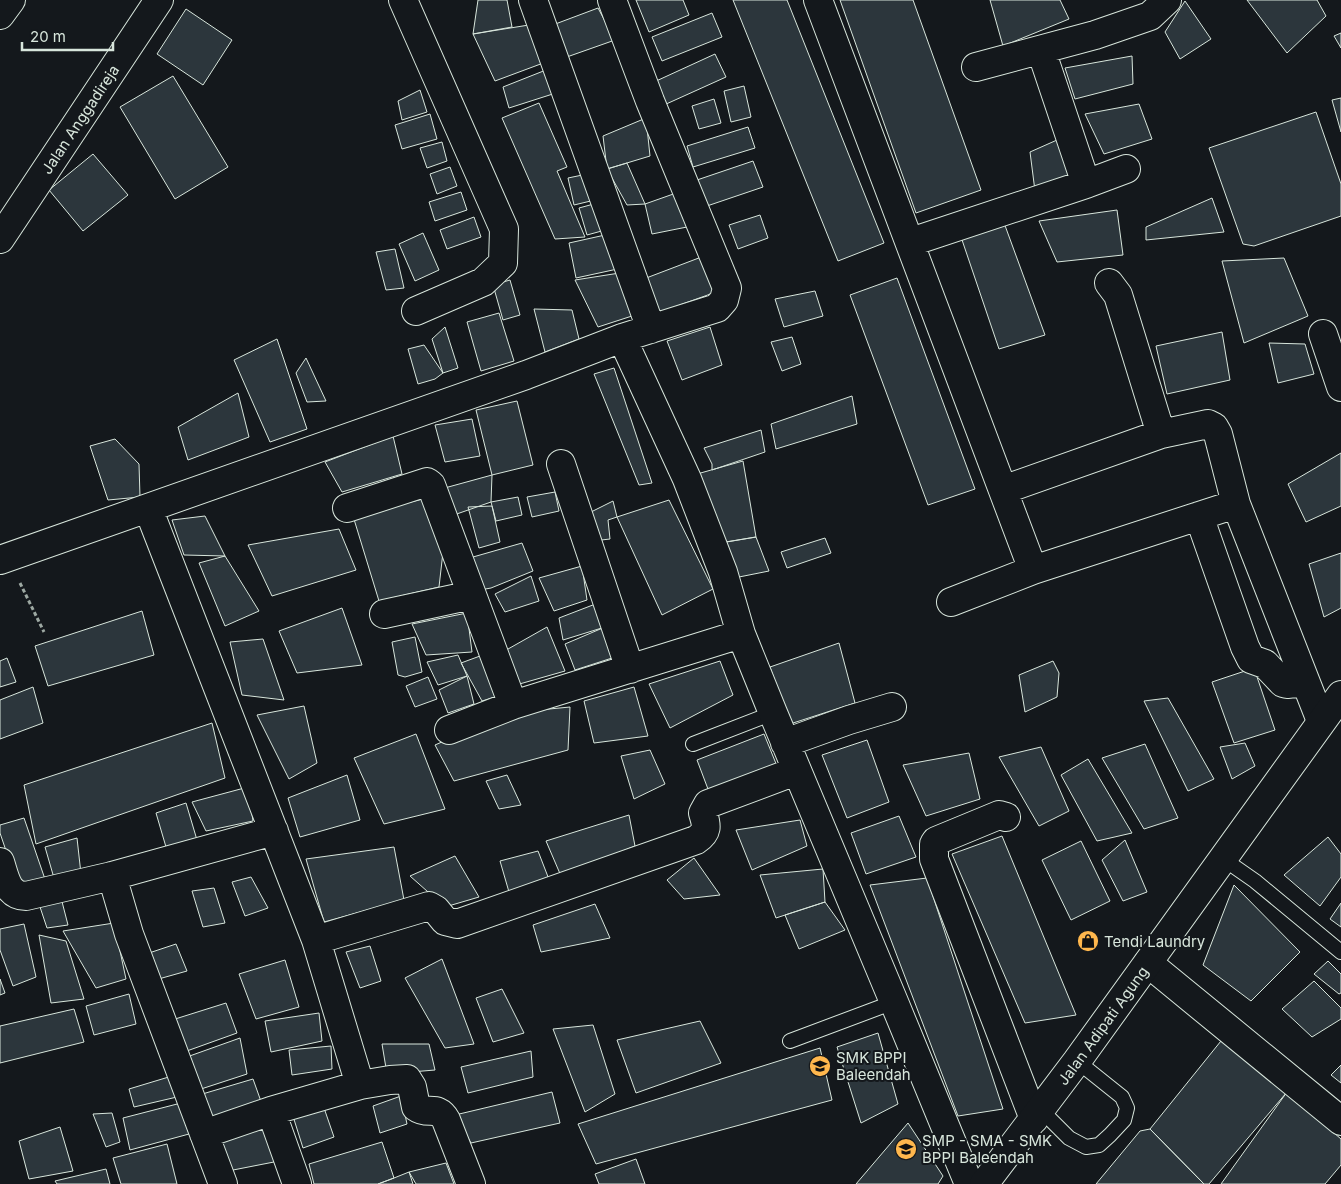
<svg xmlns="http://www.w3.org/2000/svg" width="1341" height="1184" font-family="Inter,sans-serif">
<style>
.building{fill:#2c363c;stroke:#d8e6dc}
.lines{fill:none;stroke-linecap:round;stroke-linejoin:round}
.lane-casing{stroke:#d8e6dc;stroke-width:16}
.street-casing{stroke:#d8e6dc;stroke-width:30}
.secondary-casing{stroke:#d8e6dc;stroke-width:30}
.path{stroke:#9da8a2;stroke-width:3;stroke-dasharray:4 2.5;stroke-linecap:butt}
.lane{stroke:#14181c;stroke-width:14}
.street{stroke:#14181c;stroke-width:28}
.secondary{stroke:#14181c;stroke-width:28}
.labels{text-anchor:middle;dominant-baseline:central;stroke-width:4;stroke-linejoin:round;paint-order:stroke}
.street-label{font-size:15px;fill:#d8e6dc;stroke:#14181c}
.poi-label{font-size:15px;fill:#d8e6dc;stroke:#14181c;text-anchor:start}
</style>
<rect width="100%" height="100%" fill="#14181c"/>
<path class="building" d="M478 0H507L512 27 473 34Z
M636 0H683L689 15 649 32Z
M733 0H787L884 243 838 261Z
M840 0H913L981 190 916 213Z
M990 0H1060L1069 19 1003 46Z
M1247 0H1317L1326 16 1287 53Z
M1185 1 1211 39 1180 59 1165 32Z
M598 8 615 40 564 58 550 26Z
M186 9 232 40 203 85 157 54Z
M712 13 722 37 662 61 652 37Z
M535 24 546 62 495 81 473 34Z
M1341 33V48L1334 36Z
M715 54 726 77 664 105 654 82Z
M1132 56 1133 84 1075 99 1065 68Z
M551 68 559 92 509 108 503 87Z
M173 76 228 167 175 199 120 107Z
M744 86 751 117 731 122 724 91Z
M420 90 427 112 402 120 398 101Z
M1341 98V132L1332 100Z
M714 99 721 123 699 129 692 106Z
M539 103 567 167 557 171 585 237 555 239 502 118Z
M1139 104 1152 139 1104 154 1085 114Z
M1316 112 1341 184V216L1254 246 1243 244 1209 148Z
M430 114 437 139 402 149 395 125Z
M646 118 650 156 607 169 603 136Z
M748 127 755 148 693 167 687 146Z
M1057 140 1076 174 1035 191 1030 152Z
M442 142 447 161 427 168 420 148Z
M93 154 128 195 83 231 49 190Z
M753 161 763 187 704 207 694 181Z
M627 163 645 204 627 205 607 169Z
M450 167 457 186 437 194 430 174Z
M592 173 599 199 574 205 568 178Z
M461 192 467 210 435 221 429 202Z
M679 192 687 227 652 234 645 204Z
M1212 198 1224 232 1146 240V227Z
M601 202 609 229 587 235 579 208Z
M1117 210 1123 255 1057 262 1039 221Z
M760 215 768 238 738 249 729 225Z
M474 217 481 237 447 249 440 230Z
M1003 220 1045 335 999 349 960 234Z
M423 233 439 270 415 281 399 244Z
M614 233 622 268 576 278 569 243Z
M395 249 404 288 386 290 376 252Z
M704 256 716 292 652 315 641 280Z
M1284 258 1308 316 1244 343 1222 261Z
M626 272 632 316 598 327 575 280Z
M897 278 975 489 928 505 850 295Z
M510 280 520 315 503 320 493 285Z
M815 291 823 316 784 327 775 299Z
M534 309 572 310 579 339 545 352Z
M499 313 514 361 481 371 467 322Z
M445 327 458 368 443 373 432 339Z
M710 327 722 365 682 380 667 341Z
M1222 332 1230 380 1167 394 1156 346Z
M792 337 801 364 782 371 771 342Z
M277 339 307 429 270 442 234 360Z
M1269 343 1305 344 1314 374 1278 383Z
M424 345 443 373 435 379 418 384 408 349Z
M306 358 326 401 307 402 296 373Z
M614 368 652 483 639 485 594 374Z
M238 393 249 437 188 460 178 427Z
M852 396 857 424 776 449 771 424Z
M517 401 533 465 492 475 476 410Z
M472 419 480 456 445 462 435 425Z
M761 430 765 452 712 470V464L704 448Z
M393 436 402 474 342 492 325 462Z
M115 439 139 464 140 497 108 500 90 446Z
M1341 453V506L1306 522 1288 484Z
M743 461 756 537 720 543 697 474Z
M492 475 491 502 451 516 441 489Z
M555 492 559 511 532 517 527 497Z
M518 497 522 515 496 521 491 502Z
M423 499 443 552 439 587 379 601 353 516Z
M669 500 713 589 662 615 617 517Z
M613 501 617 517 608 520 610 539 593 541 585 515Z
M492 506 500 542 479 548 468 507Z
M205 516 225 556 184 555 172 520Z
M339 529 356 570 272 596 248 545Z
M756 537 769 571 734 578 720 543Z
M825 538 831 553 787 568 781 552Z
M522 543 533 571 491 588 480 590 466 559Z
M1341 553V608L1324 617 1309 564Z
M225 556 259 611 225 626 199 563Z
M582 566 587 600 554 611 539 578Z
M531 576 539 601 505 612 495 594Z
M598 603 605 627 563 640 559 618Z
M342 608 362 665 297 673 279 631Z
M142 611 154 655 48 686 35 646Z
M467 613 472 652 426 655 412 624Z
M547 627 565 671 516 685 501 653Z
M605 627 612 658 575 670 565 644Z
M415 637 422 672 405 677 398 675 392 642Z
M263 639 284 700 242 695 230 642Z
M839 643 855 703 790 724 770 667Z
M458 655 467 676 438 685 427 662Z
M480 656 499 696 482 701 461 663Z
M7 658 16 682 0 687V661Z
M720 661 733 695 670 728 649 684Z
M1053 661 1059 673 1057 697 1025 712 1019 675Z
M1254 668 1275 730 1234 743 1212 682Z
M467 676 474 704 448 713 439 690Z
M428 677 437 699 415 707 406 686Z
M33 687 43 723 0 739V700Z
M634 687 648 736 594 743 584 701Z
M1168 698 1214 779 1188 791 1144 701Z
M304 706 317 763 289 779 257 715Z
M570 707 568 750 454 781 435 745 508 713Z
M212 723 225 778 36 844 24 785Z
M416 734 445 809 384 824 354 758Z
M764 734 779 771 711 797 697 760Z
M867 740 889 802 847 818 822 755Z
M1245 743 1255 766 1232 779 1220 747Z
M1145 744 1178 818 1144 829 1102 758Z
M1041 747 1069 811 1039 826 999 757Z
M650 750 665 784 634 799 621 756Z
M969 753 980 799 926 816 903 765Z
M1088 759 1132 833 1097 841 1061 775Z
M347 775 360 820 300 837 288 798Z
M507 775 521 805 499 809 486 781Z
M248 787 253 821 206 831 192 802Z
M186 803 197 840 166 847 156 813Z
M629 815 635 846 561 876 546 841Z
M899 816 916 857 866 874 851 833Z
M24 818 47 885 18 886 0 833V825Z
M800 820 807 846 752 870 736 830Z
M1002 836 1076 1015 1025 1023 952 854Z
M1328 837 1341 854V877L1320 906 1284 875Z
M77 838 81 874 56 885 45 847Z
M1125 840 1147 892 1123 901 1102 860Z
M1081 841 1110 901 1071 920 1042 860Z
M394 847 404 900 324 922 306 859Z
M538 851 550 882 509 892 500 861Z
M455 856 479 897 445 907 410 876Z
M694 858 720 895 684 899 667 880Z
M823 869 825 902 776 918 760 875Z
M251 877 268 908 245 916 232 882Z
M927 878 1003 1109 958 1116 870 885Z
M1234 885 1300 952 1251 1001 1203 965Z
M214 888 225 923 203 927 192 891Z
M59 890 68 925 47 928 37 898Z
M825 902 845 930 799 949 785 915Z
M1341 903V927L1330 919Z
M595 904 610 938 541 952 533 925Z
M114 923 126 979 96 988 63 931Z
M24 924 36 977 13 986 0 950V929Z
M39 935 66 941 84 999 51 1003Z
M176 944 187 971 155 980 146 954Z
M370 946 381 981 360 988 346 952Z
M442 959 474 1044 445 1048 405 978Z
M285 960 299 1007 256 1019 239 974Z
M1328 961 1341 974V993L1339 994 1314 974Z
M0 979 5 993 0 995Z
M1314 981 1341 1008V1019L1312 1037 1282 1009Z
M502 989 524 1033 493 1042 476 998Z
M129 994 136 1024 94 1035 86 1006Z
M226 1003 237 1033 184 1052 172 1020Z
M74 1009 84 1042 0 1063V1026Z
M319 1013 322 1041 271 1052 265 1021Z
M700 1021 721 1063 636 1093 617 1040Z
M593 1025 615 1094 585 1112 553 1029Z
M878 1033 898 1104 861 1123 837 1047Z
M1225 1036 1287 1092 1209 1184H1204L1150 1129Z
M240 1038 247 1074 198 1090 184 1058Z
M382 1044H429L435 1070 387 1074Z
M331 1046 332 1069 292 1075 289 1050Z
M820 1048 832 1100 596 1164 578 1124Z
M531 1051 533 1077 468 1093 461 1067Z
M1341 1065V1083L1331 1075Z
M172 1076 177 1097 134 1107 129 1089Z
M253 1079 263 1107 210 1124 199 1095Z
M552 1092 560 1123 471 1143 455 1115Z
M1287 1092 1341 1139V1165L1325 1184H1221Z
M401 1096 407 1124 380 1133 373 1106Z
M181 1103 189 1134 130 1150 123 1118Z
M323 1105 334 1137 303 1148 292 1113Z
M112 1113 120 1142 106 1147 93 1114Z
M908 1123 943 1176 938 1184H856Z
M60 1127 73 1171 29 1179 19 1141Z
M269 1128 279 1161 228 1171 218 1139Z
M1150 1129 1204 1184H1096L1140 1131Z
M382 1142 394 1178 378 1184H314L309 1164Z
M167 1144 177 1184H121L113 1158Z
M636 1159 645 1184H599L595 1174Z
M446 1163 454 1184H416L409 1172Z
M106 1169 110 1184H57L55 1181Z
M409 1172 413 1184H378L394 1178Z"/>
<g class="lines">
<g class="lane-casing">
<path id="lane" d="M693 744 773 713
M1222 858 1255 881 1341 952
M790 1041 894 1002
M1041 1110 1069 1138 1086 1147 1099 1145 1110 1135 1124 1120 1127 1108 1122 1097 1077 1061"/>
</g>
<g class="street-casing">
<path id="street" d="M403 0 504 229 503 263 483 282 416 311
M533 0 651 329
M818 0 1033 570
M0 15 11 0
M1041 50 1086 184
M976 67 1095 35 1150 16 1167 0
M911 242 1086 184 1126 169
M1109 283 1118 295 1161 434
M1323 334 1341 387
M622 338 687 479 723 572 741 634 773 713 894 1002 969 1184
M561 464 630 669
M1003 490 1161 434 1208 424 1214 427 1218 434 1236 504
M148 508 316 940 360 1085 271 1111 204 1134
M347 508 427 482 431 485 513 705
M1199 516 1245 647 1251 659 1265 664 1283 683 1287 684 1304 682
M0 560 526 375 622 338 717 308 724 300 727 288 650 101 612 0
M951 602 1033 570 1236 504 1321 721
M384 614 472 595
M449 730 513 705 741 634
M785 743 849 720 892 707
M1006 817 999 815 936 841 934 844V859L1034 1119
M0 862C5 877 7 896 26 896L112 876 274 831
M112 876 129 934 223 1184
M316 940 429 906 436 910 445 921 457 924 696 840C708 832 707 826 703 813L708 804 796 771
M1148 963 1341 1121
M360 1085 390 1080 407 1079 412 1087 416 1107C428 1116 437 1104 446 1120L471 1184
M271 1111 297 1184"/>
</g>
<g class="secondary-casing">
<g id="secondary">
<path id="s1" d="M0 239 159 0"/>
<path id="s2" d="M984 1184 1077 1061 1341 695"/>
</g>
</g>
<path class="path" d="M20 583 44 632"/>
<use href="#lane" class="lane"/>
<use href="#street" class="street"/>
<use href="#secondary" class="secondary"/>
</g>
<defs>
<g id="shop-disc" transform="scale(1.125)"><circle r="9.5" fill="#ffb74d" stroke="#14181c"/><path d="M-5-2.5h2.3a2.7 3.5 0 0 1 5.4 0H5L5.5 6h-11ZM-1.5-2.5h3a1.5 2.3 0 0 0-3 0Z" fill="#111"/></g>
<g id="school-disc" transform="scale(1.125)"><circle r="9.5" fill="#ffb74d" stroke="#14181c"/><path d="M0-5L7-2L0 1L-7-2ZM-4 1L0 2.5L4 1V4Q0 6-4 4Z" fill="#111"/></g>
</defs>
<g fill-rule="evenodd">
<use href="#shop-disc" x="1088" y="941"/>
<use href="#school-disc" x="820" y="1066"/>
<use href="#school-disc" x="906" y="1149"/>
</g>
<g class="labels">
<g class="street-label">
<text stroke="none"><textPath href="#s1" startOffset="144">Jalan Anggadireja</textPath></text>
<text stroke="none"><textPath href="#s2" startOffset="198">Jalan Adipati Agung</textPath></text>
</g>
<g class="poi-label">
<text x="1104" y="941">Tendi Laundry</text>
<text x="836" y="1057">SMK BPPI<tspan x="836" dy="17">Baleendah</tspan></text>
<text x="922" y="1140">SMP - SMA - SMK<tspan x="922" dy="17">BPPI Baleendah</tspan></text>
</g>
</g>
<path d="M22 42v8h91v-8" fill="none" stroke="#d8e6dc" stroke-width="2.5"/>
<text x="30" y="42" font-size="15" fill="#d8e6dc" stroke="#14181c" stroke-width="4" paint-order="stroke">20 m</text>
</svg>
